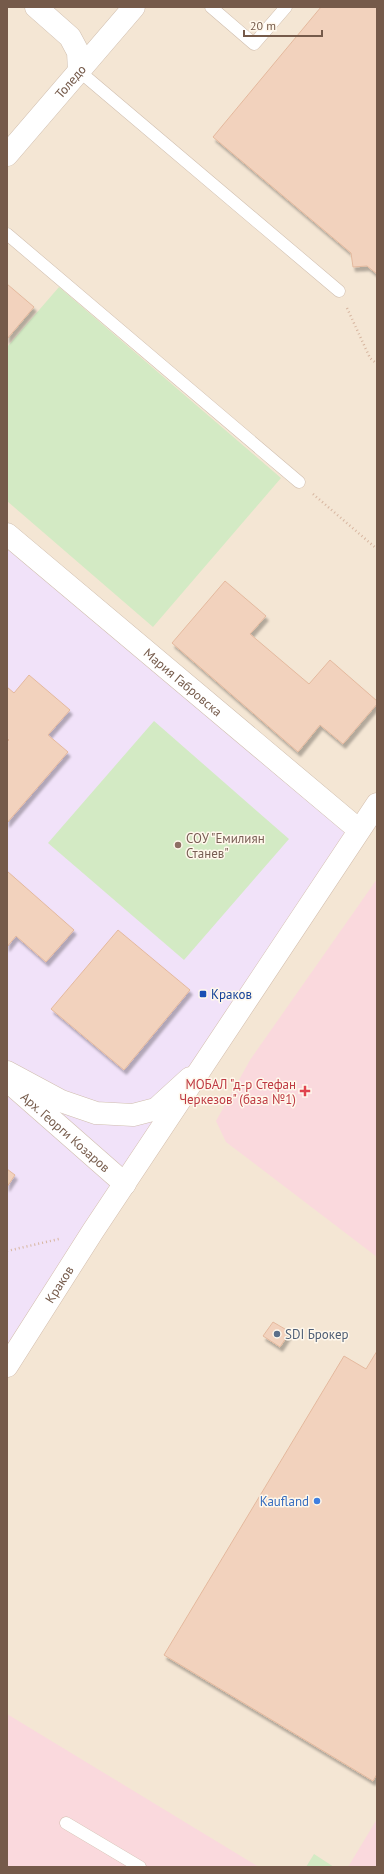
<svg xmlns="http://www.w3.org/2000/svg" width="384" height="1874" font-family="'PT Sans',sans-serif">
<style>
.residential{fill:#f4e6d4}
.education{fill:#f1e2f9}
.medical{fill:#fad9dd}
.green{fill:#d3eac4}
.building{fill:#f2d2bd;stroke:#e4b99e;filter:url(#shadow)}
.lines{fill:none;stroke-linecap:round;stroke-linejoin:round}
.lane-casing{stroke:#d0beae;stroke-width:13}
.street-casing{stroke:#d0beae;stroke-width:23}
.secondary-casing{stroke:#d3bdac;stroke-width:23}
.path{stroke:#d7b6a0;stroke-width:2.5;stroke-dasharray:1 3;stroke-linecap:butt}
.lane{stroke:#fff;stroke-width:12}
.street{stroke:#fff;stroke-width:22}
.secondary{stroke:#fff;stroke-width:22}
.education-dot{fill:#8d6e63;stroke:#fff8ec;stroke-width:1.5}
.transit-dot{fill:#1a4fb4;stroke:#fff8ec;stroke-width:1.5}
.health-dot{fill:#e0444e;stroke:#fff8ec;stroke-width:1.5}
.service-dot{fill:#5c6f8a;stroke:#fff8ec;stroke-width:1.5}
.shop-dot{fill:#3f7fe0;stroke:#fff8ec;stroke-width:1.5}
.labels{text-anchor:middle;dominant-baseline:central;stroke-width:3;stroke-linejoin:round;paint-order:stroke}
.street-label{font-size:13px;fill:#755a4a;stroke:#fff8ec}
.education-label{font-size:13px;fill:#785e54;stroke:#fff8ec;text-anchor:start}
.transit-label{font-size:13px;fill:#164399;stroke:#fff8ec;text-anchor:start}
.health-label{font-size:13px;fill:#be3a42;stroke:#fff8ec;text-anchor:end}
.service-label{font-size:13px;fill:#4e5e75;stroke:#fff8ec;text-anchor:start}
.shop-label{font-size:13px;fill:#366cbe;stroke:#fff8ec;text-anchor:end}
</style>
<defs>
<filter id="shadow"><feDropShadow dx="2.5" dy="4.5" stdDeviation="1" flood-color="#0004"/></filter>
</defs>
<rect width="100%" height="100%" fill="#fcf4e6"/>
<path class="residential" d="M7 7H377V1867H7Z"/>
<path class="education" d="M7 534 359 830 7 1366Z"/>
<path class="medical" d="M377 879V1257L226 1142 216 1121 250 1060Z
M7 1714 259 1867H7Z
M377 1819V1867H348Z"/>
<path class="green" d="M59 287 281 478 153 627 7 501V347Z
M154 721 289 839 184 960 48 843Z
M314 1854 334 1867H306Z"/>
<path class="building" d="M321 7H377V274L367 266 353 267 351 253 213 137Z
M7 284 34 307 7 339Z
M225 581 266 616 250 634 309 684 330 660 377 701V704L343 744 320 725 298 752 172 643Z
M29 675 70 710 48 735 68 752 7 823V742L9 740 7 738V687L14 693Z
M7 871 74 930 46 962 16 936 7 947Z
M118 930 190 990 124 1070 51 1009Z
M7 1169 15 1175 7 1187Z
M273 1322 290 1332 280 1347 263 1336Z
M377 1351V1774L373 1781 164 1655 344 1356 366 1369Z"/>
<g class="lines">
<g class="lane-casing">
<path id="lane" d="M211 7 254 44 286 7
M79 71 339 291
M7 234 299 482
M66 1823 140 1867"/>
</g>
<g class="street-casing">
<g id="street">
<path d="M36 7 70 37 78 52 79 71"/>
<path id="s1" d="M7 155 134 7"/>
<path id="s2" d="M7 534 359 830"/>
<path d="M7 1072 61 1101 96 1113 133 1115 156 1109 190 1078"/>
<path id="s3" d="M10 1083 125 1184"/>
</g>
</g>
<g class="secondary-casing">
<g id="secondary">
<path id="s4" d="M7 1366 93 1231 377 804"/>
</g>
</g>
<path class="path" d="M347 308 370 358 377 364
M313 494 377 549
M7 1251 59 1239"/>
<use href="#lane" class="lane"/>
<use href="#street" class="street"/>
<use href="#secondary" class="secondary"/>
</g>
<circle class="education-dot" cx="178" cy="845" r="4"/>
<rect class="transit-dot" x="199" y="990" width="8" height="8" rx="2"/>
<path class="health-dot" d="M303 1085h4v4h4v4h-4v4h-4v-4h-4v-4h4z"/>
<circle class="service-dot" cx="277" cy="1334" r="4"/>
<circle class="shop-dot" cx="317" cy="1501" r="4"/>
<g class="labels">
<g class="street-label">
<text stroke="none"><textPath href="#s1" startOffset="97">Толедо</textPath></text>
<text stroke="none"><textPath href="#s2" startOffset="230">Мария Габровска</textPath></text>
<text stroke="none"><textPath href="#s3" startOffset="74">Арх. Георги Козаров</textPath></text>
<text stroke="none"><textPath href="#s4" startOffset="97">Краков</textPath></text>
</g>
<g class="education-label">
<text x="186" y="838">СОУ "Емилиян<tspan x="186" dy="15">Станев"</tspan></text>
</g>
<g class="transit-label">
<text x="211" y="994">Краков</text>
</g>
<g class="health-label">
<text x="296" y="1084">МОБАЛ "д-р Стефан<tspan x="296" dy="15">Черкезов" (база №1)</tspan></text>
</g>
<g class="service-label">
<text x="285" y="1334">SDI Брокер</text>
</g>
<g class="shop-label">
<text x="309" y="1501">Kaufland</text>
</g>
</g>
<rect width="384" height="1874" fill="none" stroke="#755a4a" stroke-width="16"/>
<path d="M244 30v6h78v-6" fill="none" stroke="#755a4a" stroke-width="2"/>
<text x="250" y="30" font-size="12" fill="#755a4a" stroke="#fff8ec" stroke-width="3" paint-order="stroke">20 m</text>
</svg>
